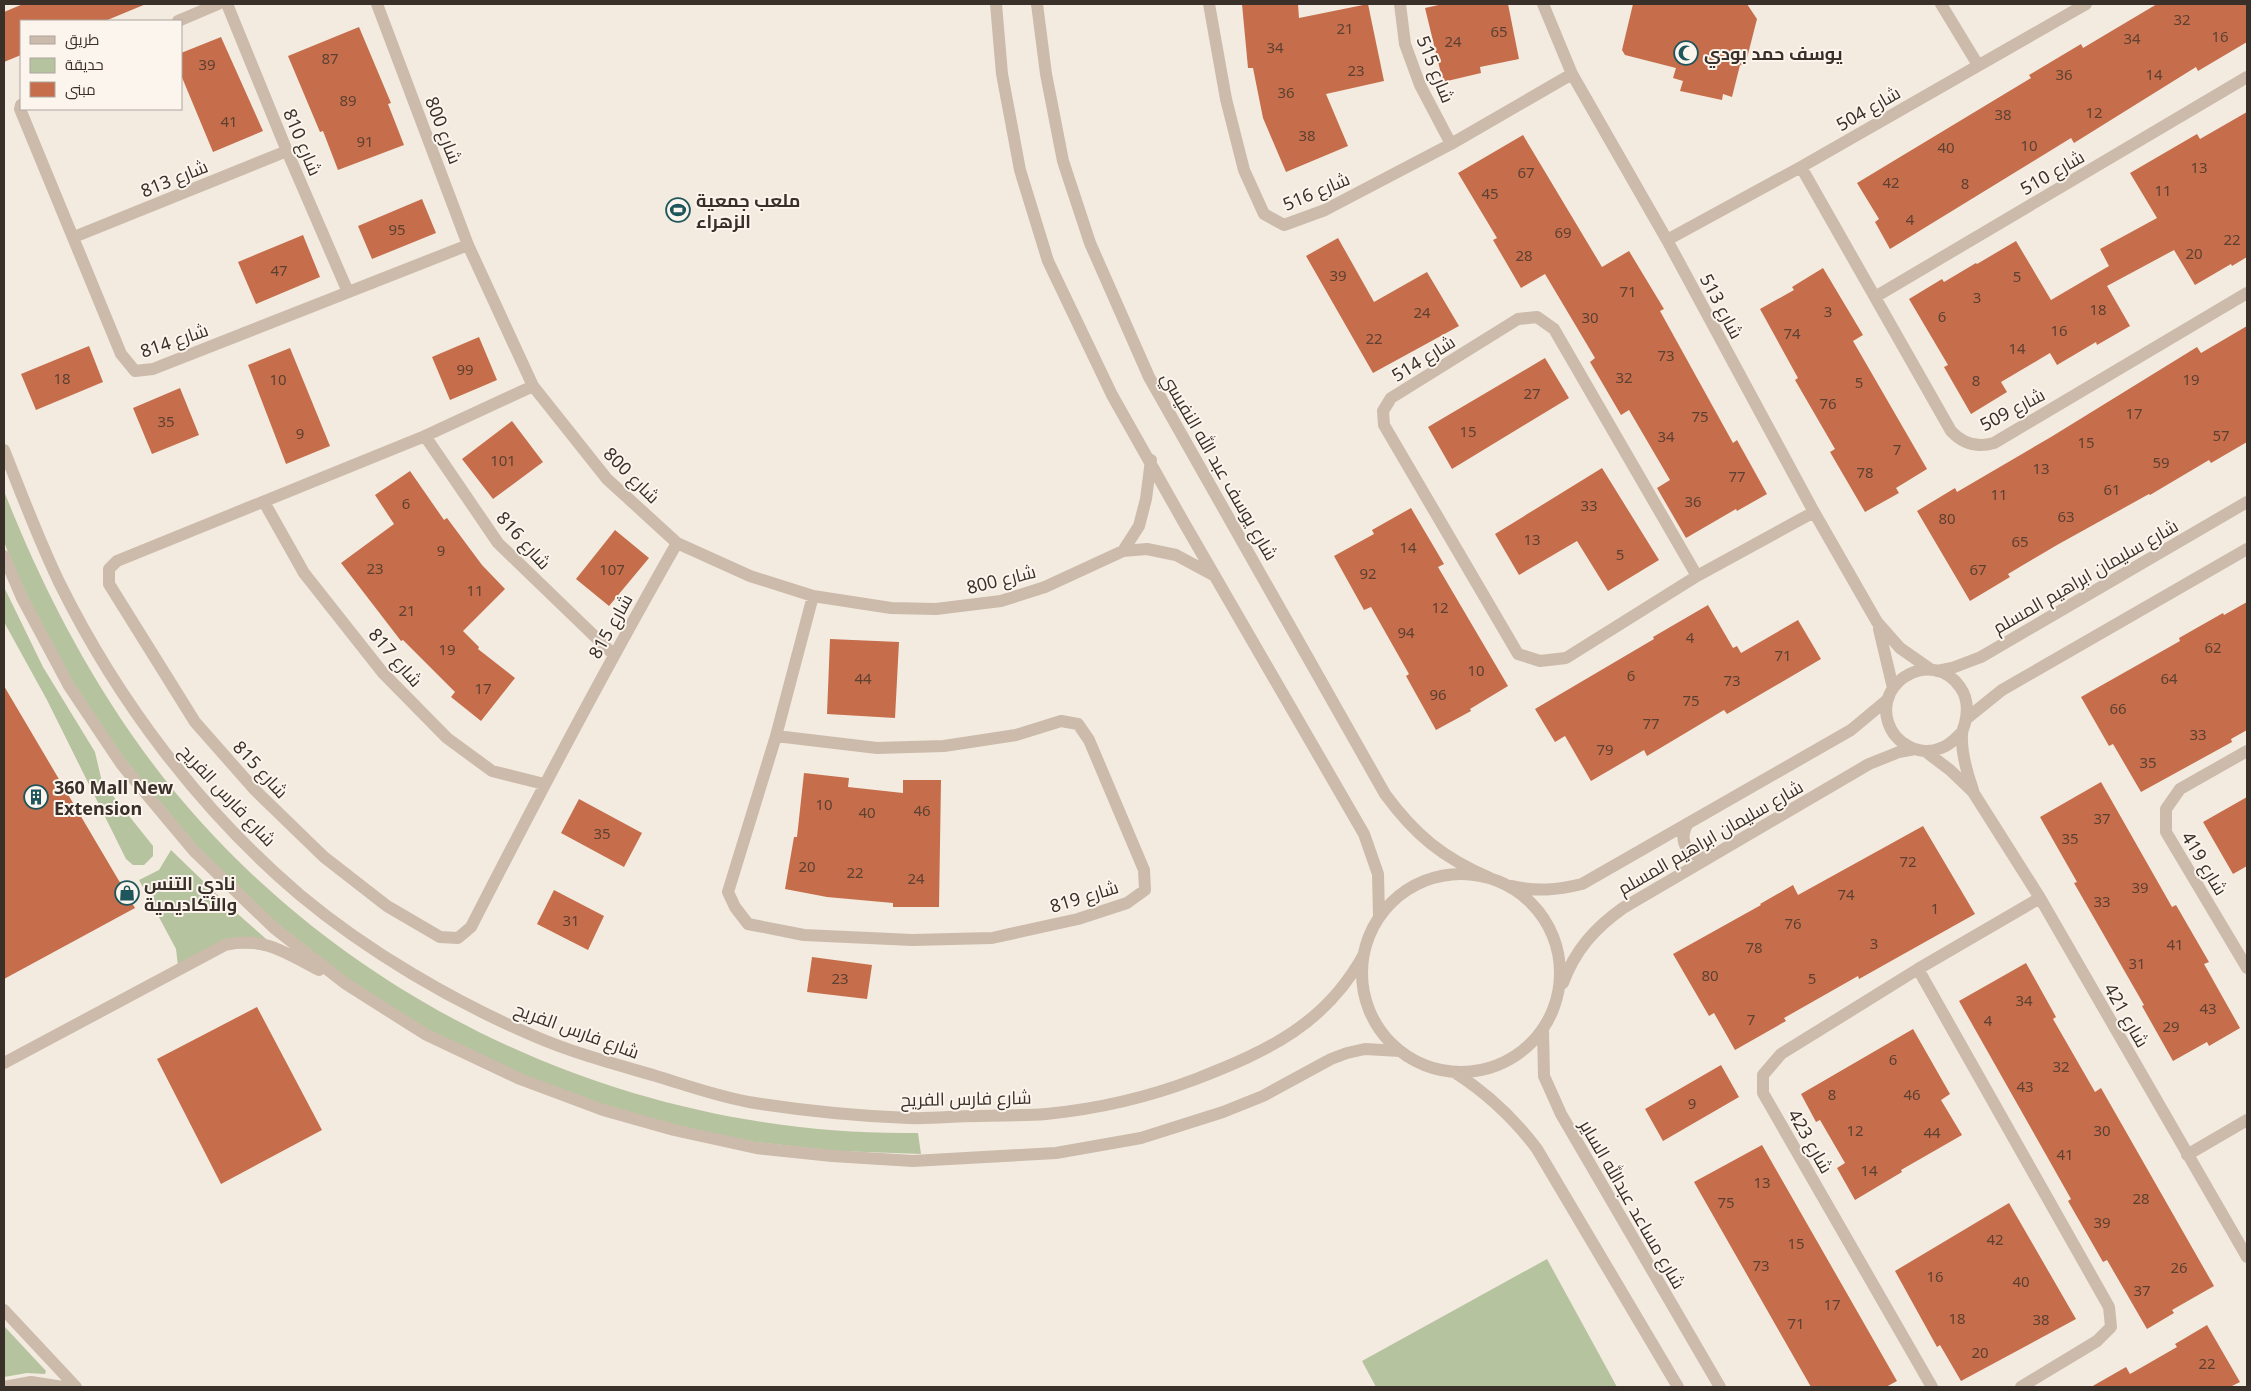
<svg xmlns="http://www.w3.org/2000/svg" width="2251" height="1391" font-family="'Noto Sans',Cairo,sans-serif">
<style>
.green{fill:#b6c39f}
.building{fill:#c66e4b}
.lines{fill:none;stroke-linecap:round;stroke-linejoin:round}
.minor{stroke:#ccbbab;stroke-width:12}
.labels{text-anchor:middle;dominant-baseline:central;stroke-width:4;stroke-linejoin:round;paint-order:stroke}
.number-label{font-size:15px;fill:#5d4032}
.poi-label{font-size:18px;font-weight:bold;fill:#3a302a;stroke:#fbf5ed;text-anchor:start}
.street-label{font-size:18px;fill:#3a302a;stroke:#fbf5ed}
</style>
<rect width="100%" height="100%" fill="#f3ebe0"/>
<path class="green" d="M4 491C46 598 102 703 175 792 356 1011 636 1137 918 1133L921 1154 837 1151 754 1142 641 1118 534 1081 430 1031 348 979 269 917 206 857 117 750 60 662 19 579 4 542Z
M4 587 43 667 95 752 102 782 153 846V856L144 865H133L126 859 47 700 4 622Z
M171 850 231 908 283 954 255 949 233 948 178 966 176 949 139 880 159 870Z
M1547 1259 1617 1387H1376L1362 1361Z
M4 1326 46 1371 45 1374 27 1373 4 1377Z"/>
<path class="building" d="M23 4H146L105 21H21V55L4 62V12Z
M1242 4H1298L1299 18 1368 4 1384 81 1326 94 1348 146 1286 172 1263 118 1253 68H1248Z
M1443 4H1508L1519 59 1480 67 1481 73 1443 82 1425 8Z
M1633 4H1747L1757 19 1745 66 1740 65 1732 97 1723 94 1722 100 1680 91 1683 81 1673 78 1676 68 1625 55 1622 50Z
M2157 4H2247V42L2198 71 2196 67 2074 143 2071 138 1890 249 1875 222 1879 219 1857 183 2031 78 2029 75 2081 44 2083 48Z
M359 27 391 103 388 104 404 145 338 170 323 131 320 132 288 56Z
M221 37 263 131 213 152 181 75V53Z
M2247 112V257L2232 266 2231 264 2195 285 2174 250 2107 286 2130 326 2097 345 2096 342 2057 365 2050 353 2001 382 2007 392 1971 414 1944 367 1948 365 1909 299 1942 279 1944 282 1976 263 1977 264 2016 241 2051 300 2109 266 2100 249 2157 218 2130 173 2197 134 2200 139Z
M1523 135 1602 267 1629 251 1664 309 1660 311 1733 443 1737 440 1767 494 1737 511 1736 509 1686 538 1657 488 1670 480 1629 410 1621 415 1590 362 1595 358 1545 274 1521 288 1493 240 1497 238 1458 173Z
M422 199 436 233 372 259 358 226Z
M303 235 320 277 256 304 238 262Z
M1338 238 1374 302 1427 272 1459 326 1373 373 1306 256Z
M1823 268 1863 335 1853 341 1927 469 1896 488 1899 493 1865 512 1830 452 1835 449 1795 380 1798 378 1760 309 1794 290 1792 287Z
M2247 326V442L2211 463 2209 460 2150 495 2149 494 2057 545 2008 574 2010 577 1970 601 1917 511 1955 488 1957 492 2051 437 2197 347 2201 353Z
M479 337 497 380 450 400 432 357Z
M89 346 103 382 36 410 21 374Z
M290 348 330 446 286 464 248 365Z
M1545 358 1569 398 1452 469 1428 427Z
M180 388 199 435 152 454 133 408Z
M512 421 543 462 493 499 462 459Z
M1602 468 1659 560 1608 591 1577 541 1519 575 1495 534Z
M410 471 444 520 447 518 482 565 505 589 463 631 479 647 478 649 515 678 481 721 451 697 455 692 403 640 401 641 341 563 394 524 375 495Z
M1411 508 1444 564 1438 567 1508 686 1470 709 1471 711 1436 730 1406 676 1409 674 1371 607 1364 610 1334 556 1374 534 1372 530Z
M615 530 649 558 609 606 576 579Z
M2247 602V730L2231 739 2232 742 2141 792 2113 744 2109 746 2081 697 2180 641 2179 638 2223 613 2224 615Z
M1708 605 1733 648 1737 646 1741 653 1798 620 1821 659 1727 714 1724 710 1647 756 1644 750 1591 781 1565 736 1555 742 1535 709 1654 639 1653 637Z
M830 639 899 642 895 718 827 714Z
M4 686 135 908 4 979Z
M804 773 849 778 848 787 903 793V780H941L939 907H893V903L827 897 785 889 794 837H797Z
M2101 782 2172 907 2176 905 2209 962 2204 964 2240 1028 2209 1046 2207 1042 2173 1061 2142 1006 2144 1005 2074 883 2077 882 2040 817Z
M2247 797V866L2233 874 2203 822Z
M579 799 642 833 624 867 561 833Z
M1923 826 1975 914 1859 979 1858 976 1784 1018 1786 1021 1735 1050 1714 1013 1709 1016 1673 954 1761 905 1760 904 1793 885 1798 895Z
M554 890 604 916 588 950 537 924Z
M812 957 872 965 867 999 807 992Z
M2026 963 2056 1017 2053 1019 2095 1092 2101 1088 2214 1286 2172 1310 2174 1313 2147 1329 2107 1260 2103 1262 2068 1201 2071 1199 1959 1001Z
M257 1007 322 1130 221 1184 157 1059Z
M1913 1029 1950 1094 1941 1100 1962 1135 1901 1170 1902 1172 1855 1200 1837 1168 1845 1163 1820 1120 1816 1122 1801 1094Z
M1721 1065 1739 1097 1663 1141 1645 1109Z
M1762 1145 1897 1381 1886 1387H1811L1694 1182Z
M2009 1203 2076 1319 1961 1381 1940 1345 1937 1347 1895 1271Z
M2207 1325 2240 1382 2230 1387H2091L2126 1367 2130 1374 2177 1347 2175 1344Z"/>
<g class="lines">
<path class="minor" d="M227 4 287 151 348 292
M377 4 468 245 533 386 607 479 677 543 750 576 813 596 891 608 936 609 1001 601 1045 587 1123 551 1147 549 1176 555 1215 576
M996 4 1002 74 1020 170 1048 261 1112 395 1183 521 1364 834 1378 874 1379 916
M1037 4 1046 74 1063 161 1090 243 1149 377 1385 794C1415 835 1443 858 1490 878
M1209 4 1226 99 1244 170 1264 214 1284 225 1325 210 1451 144 1572 74
M1400 4 1405 44 1420 85 1451 144
M1543 4 1572 74 1667 240 1814 512 1877 622 1900 648 1930 669
M1941 4 1978 65
M178 21 218 4
M21 105 20 109 121 354 135 371 153 369 468 245
M1801 167 1951 431C1963 444 1977 448 1994 443L2247 293
M74 237 287 151
M1667 240 1801 167 2086 4
M1875 297 2247 77
M533 386 425 436 117 561 109 569V584L195 722 255 790 324 857 387 906 440 937 458 938 471 927C537 798 605 669 677 543
M425 436 498 543 613 654
M4 450C22 495 39 541 60 584 118 701 200 810 300 895 367 951 454 1002 534 1036 573 1053 615 1064 656 1076 689 1086 722 1098 755 1103 806 1111 858 1116 909 1118 932 1119 955 1116 978 1116 1000 1115 1024 1116 1046 1114 1097 1109 1149 1097 1196 1079 1268 1051 1326 1024 1364 954
M264 502 304 573 383 673 447 738 492 771 544 784
M1123 551 1139 526 1146 499 1151 460
M4 556 22 598 69 686 122 765 194 851 274 928 346 984 425 1034 520 1079 603 1110 674 1130 756 1148 832 1156 913 1161 1056 1153 1141 1138 1223 1112 1263 1096 1331 1059 1347 1053 1365 1049 1400 1051
M1697 576 1554 329 1537 317 1518 319 1391 398 1383 411 1384 425 1518 654 1540 661 1566 658 1697 576 1814 512
M1879 629 1893 688
M1937 671 1952 668 1981 657 2247 502
M1966 719 2002 690 2247 549
M1962 732C1955 739 1950 745 1941 748 1920 757 1895 744 1888 722 1875 679 1934 649 1960 687 1968 698 1968 711 1965 723 1964 727 1962 730 1962 734 1961 753 1967 773 1973 790
M776 736 877 748 944 746 1016 735 1061 721 1078 724 1089 740 1144 870 1145 890 1127 903 1078 919 992 938 912 940 804 935 748 924 735 907 728 892 776 736 813 596
M1925 751 1950 770 1973 792 2040 898 2247 1257
M2247 751 2180 789 2166 809V832L2247 968
M1688 823C1677 842 1688 858 1709 857
M1362 973a99 99 0 1 1 198 0a99 99 0 1 1-198 0Z
M1512 886C1537 892 1557 890 1582 884L1851 730 1887 700
M1918 969 2109 1307 2111 1327 2097 1341 2021 1387
M1563 983C1575 950 1595 928 1623 908L1869 764 1899 752 1915 749
M1543 1030 1544 1076 1561 1114 1720 1387
M4 1063 225 945C264 936 286 953 319 970
M1454 1072C1487 1093 1513 1117 1537 1149L1678 1387
M2187 1155 2247 1120
M4 1310 76 1387
M4 1387 31 1382 63 1387
M1932 1387 1763 1093V1075L1781 1054 1918 969 2040 898"/>
</g>
<defs>
<g id="mosque-ring" transform="scale(1.25)"><circle r="9.5" fill="#fbf5ed" stroke="#1f565c" stroke-width="1.5"/><path d="M3.5-4.9A6 6 0 1 0 3.5 4.9A5 5 0 1 1 3.5-4.9Z" fill="#1f565c"/></g>
<g id="stadium-ring" transform="scale(1.25)"><circle r="9.5" fill="#fbf5ed" stroke="#1f565c" stroke-width="1.5"/><path d="M0-5a6.5 5 0 1 0 0 10a6.5 5 0 1 0 0-10ZM-3.5-1.8h7v3.6h-7Z" fill="#1f565c"/></g>
<g id="building-ring" transform="scale(1.25)"><circle r="9.5" fill="#fbf5ed" stroke="#1f565c" stroke-width="1.5"/><path d="M-4-6H4V6H1V3H-1V6H-4ZM-2.5-4.3h1.7v1.8h-1.7ZM.8-4.3h1.7v1.8H.8ZM-2.5-1h1.7V.8h-1.7ZM.8-1h1.7V.8H.8Z" fill="#1f565c"/></g>
<g id="shop-ring" transform="scale(1.25)"><circle r="9.5" fill="#fbf5ed" stroke="#1f565c" stroke-width="1.5"/><path d="M-5-2.5h2.3a2.7 3.5 0 0 1 5.4 0H5L5.5 6h-11ZM-1.5-2.5h3a1.5 2.3 0 0 0-3 0Z" fill="#1f565c"/></g>
</defs>
<g fill-rule="evenodd">
<use href="#mosque-ring" x="1686" y="53"/>
<use href="#stadium-ring" x="678" y="210"/>
<use href="#building-ring" x="36" y="797"/>
<use href="#shop-ring" x="127" y="893"/>
</g>
<g class="labels">
<g class="number-label">
<text x="2182" y="19">32</text>
<text x="1345" y="28">21</text>
<text x="1499" y="31">65</text>
<text x="2220" y="36">16</text>
<text x="2132" y="38">34</text>
<text x="1453" y="41">24</text>
<text x="1275" y="47">34</text>
<text x="330" y="58">87</text>
<text x="207" y="64">39</text>
<text x="1356" y="70">23</text>
<text x="2064" y="74">36</text>
<text x="2154" y="74">14</text>
<text x="1286" y="92">36</text>
<text x="348" y="100">89</text>
<text x="2094" y="112">12</text>
<text x="2003" y="114">38</text>
<text x="229" y="121">41</text>
<text x="1307" y="135">38</text>
<text x="365" y="141">91</text>
<text x="2029" y="145">10</text>
<text x="1946" y="147">40</text>
<text x="2199" y="167">13</text>
<text x="1526" y="172">67</text>
<text x="1891" y="182">42</text>
<text x="1965" y="183">8</text>
<text x="2163" y="190">11</text>
<text x="1490" y="193">45</text>
<text x="1910" y="219">4</text>
<text x="397" y="229">95</text>
<text x="1563" y="232">69</text>
<text x="2232" y="239">22</text>
<text x="2194" y="253">20</text>
<text x="1524" y="255">28</text>
<text x="279" y="270">47</text>
<text x="1338" y="275">39</text>
<text x="2017" y="276">5</text>
<text x="1628" y="291">71</text>
<text x="1977" y="297">3</text>
<text x="2098" y="309">18</text>
<text x="1828" y="311">3</text>
<text x="1422" y="312">24</text>
<text x="1942" y="316">6</text>
<text x="1590" y="317">30</text>
<text x="2059" y="330">16</text>
<text x="1792" y="333">74</text>
<text x="1374" y="338">22</text>
<text x="2017" y="348">14</text>
<text x="1666" y="355">73</text>
<text x="465" y="369">99</text>
<text x="1624" y="377">32</text>
<text x="62" y="378">18</text>
<text x="278" y="379">10</text>
<text x="2191" y="379">19</text>
<text x="1976" y="380">8</text>
<text x="1859" y="382">5</text>
<text x="1532" y="393">27</text>
<text x="1828" y="403">76</text>
<text x="2134" y="413">17</text>
<text x="1700" y="416">75</text>
<text x="166" y="421">35</text>
<text x="1468" y="431">15</text>
<text x="300" y="433">9</text>
<text x="2221" y="435">57</text>
<text x="1666" y="436">34</text>
<text x="2086" y="442">15</text>
<text x="1897" y="449">7</text>
<text x="503" y="460">101</text>
<text x="2161" y="462">59</text>
<text x="2041" y="468">13</text>
<text x="1865" y="472">78</text>
<text x="1737" y="476">77</text>
<text x="2112" y="489">61</text>
<text x="1999" y="494">11</text>
<text x="1693" y="501">36</text>
<text x="406" y="503">6</text>
<text x="1589" y="505">33</text>
<text x="2066" y="516">63</text>
<text x="1947" y="518">80</text>
<text x="1532" y="539">13</text>
<text x="2020" y="541">65</text>
<text x="1408" y="547">14</text>
<text x="441" y="550">9</text>
<text x="1620" y="554">5</text>
<text x="375" y="568">23</text>
<text x="612" y="569">107</text>
<text x="1978" y="569">67</text>
<text x="1368" y="573">92</text>
<text x="475" y="590">11</text>
<text x="1440" y="607">12</text>
<text x="407" y="610">21</text>
<text x="1406" y="632">94</text>
<text x="1690" y="637">4</text>
<text x="2213" y="647">62</text>
<text x="447" y="649">19</text>
<text x="1783" y="655">71</text>
<text x="1476" y="670">10</text>
<text x="1631" y="675">6</text>
<text x="863" y="678">44</text>
<text x="2169" y="678">64</text>
<text x="1732" y="680">73</text>
<text x="483" y="688">17</text>
<text x="1438" y="694">96</text>
<text x="1691" y="700">75</text>
<text x="2118" y="708">66</text>
<text x="1651" y="723">77</text>
<text x="2198" y="734">33</text>
<text x="1605" y="749">79</text>
<text x="2148" y="762">35</text>
<text x="824" y="804">10</text>
<text x="922" y="810">46</text>
<text x="867" y="812">40</text>
<text x="2102" y="818">37</text>
<text x="602" y="833">35</text>
<text x="2070" y="838">35</text>
<text x="1908" y="861">72</text>
<text x="807" y="866">20</text>
<text x="855" y="872">22</text>
<text x="916" y="878">24</text>
<text x="2140" y="887">39</text>
<text x="1846" y="894">74</text>
<text x="2102" y="901">33</text>
<text x="1935" y="908">1</text>
<text x="571" y="920">31</text>
<text x="1793" y="923">76</text>
<text x="1874" y="943">3</text>
<text x="2175" y="944">41</text>
<text x="1754" y="947">78</text>
<text x="2137" y="963">31</text>
<text x="1710" y="975">80</text>
<text x="840" y="978">23</text>
<text x="1812" y="978">5</text>
<text x="2024" y="1000">34</text>
<text x="2208" y="1008">43</text>
<text x="1751" y="1019">7</text>
<text x="1988" y="1020">4</text>
<text x="2171" y="1026">29</text>
<text x="1893" y="1059">6</text>
<text x="2061" y="1066">32</text>
<text x="2025" y="1086">43</text>
<text x="1832" y="1094">8</text>
<text x="1912" y="1094">46</text>
<text x="1692" y="1103">9</text>
<text x="1855" y="1130">12</text>
<text x="2102" y="1130">30</text>
<text x="1932" y="1132">44</text>
<text x="2065" y="1154">41</text>
<text x="1869" y="1170">14</text>
<text x="1762" y="1182">13</text>
<text x="2141" y="1198">28</text>
<text x="1726" y="1202">75</text>
<text x="2102" y="1222">39</text>
<text x="1995" y="1239">42</text>
<text x="1796" y="1243">15</text>
<text x="1761" y="1265">73</text>
<text x="2179" y="1267">26</text>
<text x="1935" y="1276">16</text>
<text x="2021" y="1281">40</text>
<text x="2142" y="1290">37</text>
<text x="1832" y="1304">17</text>
<text x="1957" y="1318">18</text>
<text x="2041" y="1319">38</text>
<text x="1796" y="1323">71</text>
<text x="1980" y="1352">20</text>
<text x="2207" y="1363">22</text>
</g>
<g class="poi-label">
<text x="1704" y="53">يوسف حمد بودي</text>
<text x="696" y="200">ملعب جمعية<tspan x="696" dy="21">الزهراء</tspan></text>
<text x="54" y="787">360 Mall New<tspan x="54" dy="21">Extension</tspan></text>
<text x="144" y="883">نادي التنس<tspan x="144" dy="21">والأكاديمية</tspan></text>
</g>
<g class="street-label">
<text transform="translate(1436 69) rotate(68)">شارع 515</text>
<text transform="translate(1868 108) rotate(-30)">شارع 504</text>
<text transform="translate(444 130) rotate(69)">شارع 800</text>
<text transform="translate(303 142) rotate(67)">شارع 810</text>
<text transform="translate(2052 172) rotate(-30)">شارع 510</text>
<text transform="translate(174 178) rotate(-22)">شارع 813</text>
<text transform="translate(1316 191) rotate(-23)">شارع 516</text>
<text transform="translate(1722 306) rotate(62)">شارع 513</text>
<text transform="translate(174 340) rotate(-19)">شارع 814</text>
<text transform="translate(1423 358) rotate(-32)">شارع 514</text>
<text transform="translate(2012 409) rotate(-28)">شارع 509</text>
<text transform="translate(1220 466) rotate(60)">شارع يوسف عبد الله النفيسي</text>
<text transform="translate(632 475) rotate(45)">شارع 800</text>
<text transform="translate(524 540) rotate(48)">شارع 816</text>
<text transform="translate(2085 576) rotate(-30)">شارع سليمان ابراهيم المسلم</text>
<text transform="translate(1001 579) rotate(-14)">شارع 800</text>
<text transform="translate(610 626) rotate(-61)">شارع 815</text>
<text transform="translate(396 657) rotate(49)">شارع 817</text>
<text transform="translate(261 769) rotate(47)">شارع 815</text>
<text transform="translate(228 795) rotate(47)">شارع فارس الفريح</text>
<text transform="translate(1710 837) rotate(-30)">شارع سليمان ابراهيم المسلم</text>
<text transform="translate(2205 863) rotate(59)">شارع 419</text>
<text transform="translate(1084 896) rotate(-17)">شارع 819</text>
<text transform="translate(2127 1015) rotate(60)">شارع 421</text>
<text transform="translate(577 1030) rotate(20)">شارع فارس الفريح</text>
<text transform="translate(966 1098) rotate(-1)">شارع فارس الفريح</text>
<text transform="translate(1811 1141) rotate(60)">شارع 423</text>
<text transform="translate(1633 1204) rotate(60)">شارع مساعد عبدالله الساير</text>
</g>
</g>
<rect width="2251" height="1391" fill="none" stroke="#3a302a" stroke-width="10"/>
<rect x="20" y="20" width="162" height="90" fill="#fbf5ed" stroke="#aea69f"/>
<rect x="30" y="36" width="25" height="8" fill="#ccbbab" stroke="#aea69f"/>
<text x="65" y="45" font-size="15" fill="#3a302a">طريق</text>
<rect x="30" y="58" width="25" height="15" fill="#b6c39f" stroke="#aea69f"/>
<text x="65" y="70" font-size="15" fill="#3a302a">حديقة</text>
<rect x="30" y="82" width="25" height="15" fill="#c66e4b" stroke="#aea69f"/>
<text x="65" y="95" font-size="15" fill="#3a302a">مبنى</text>
</svg>
